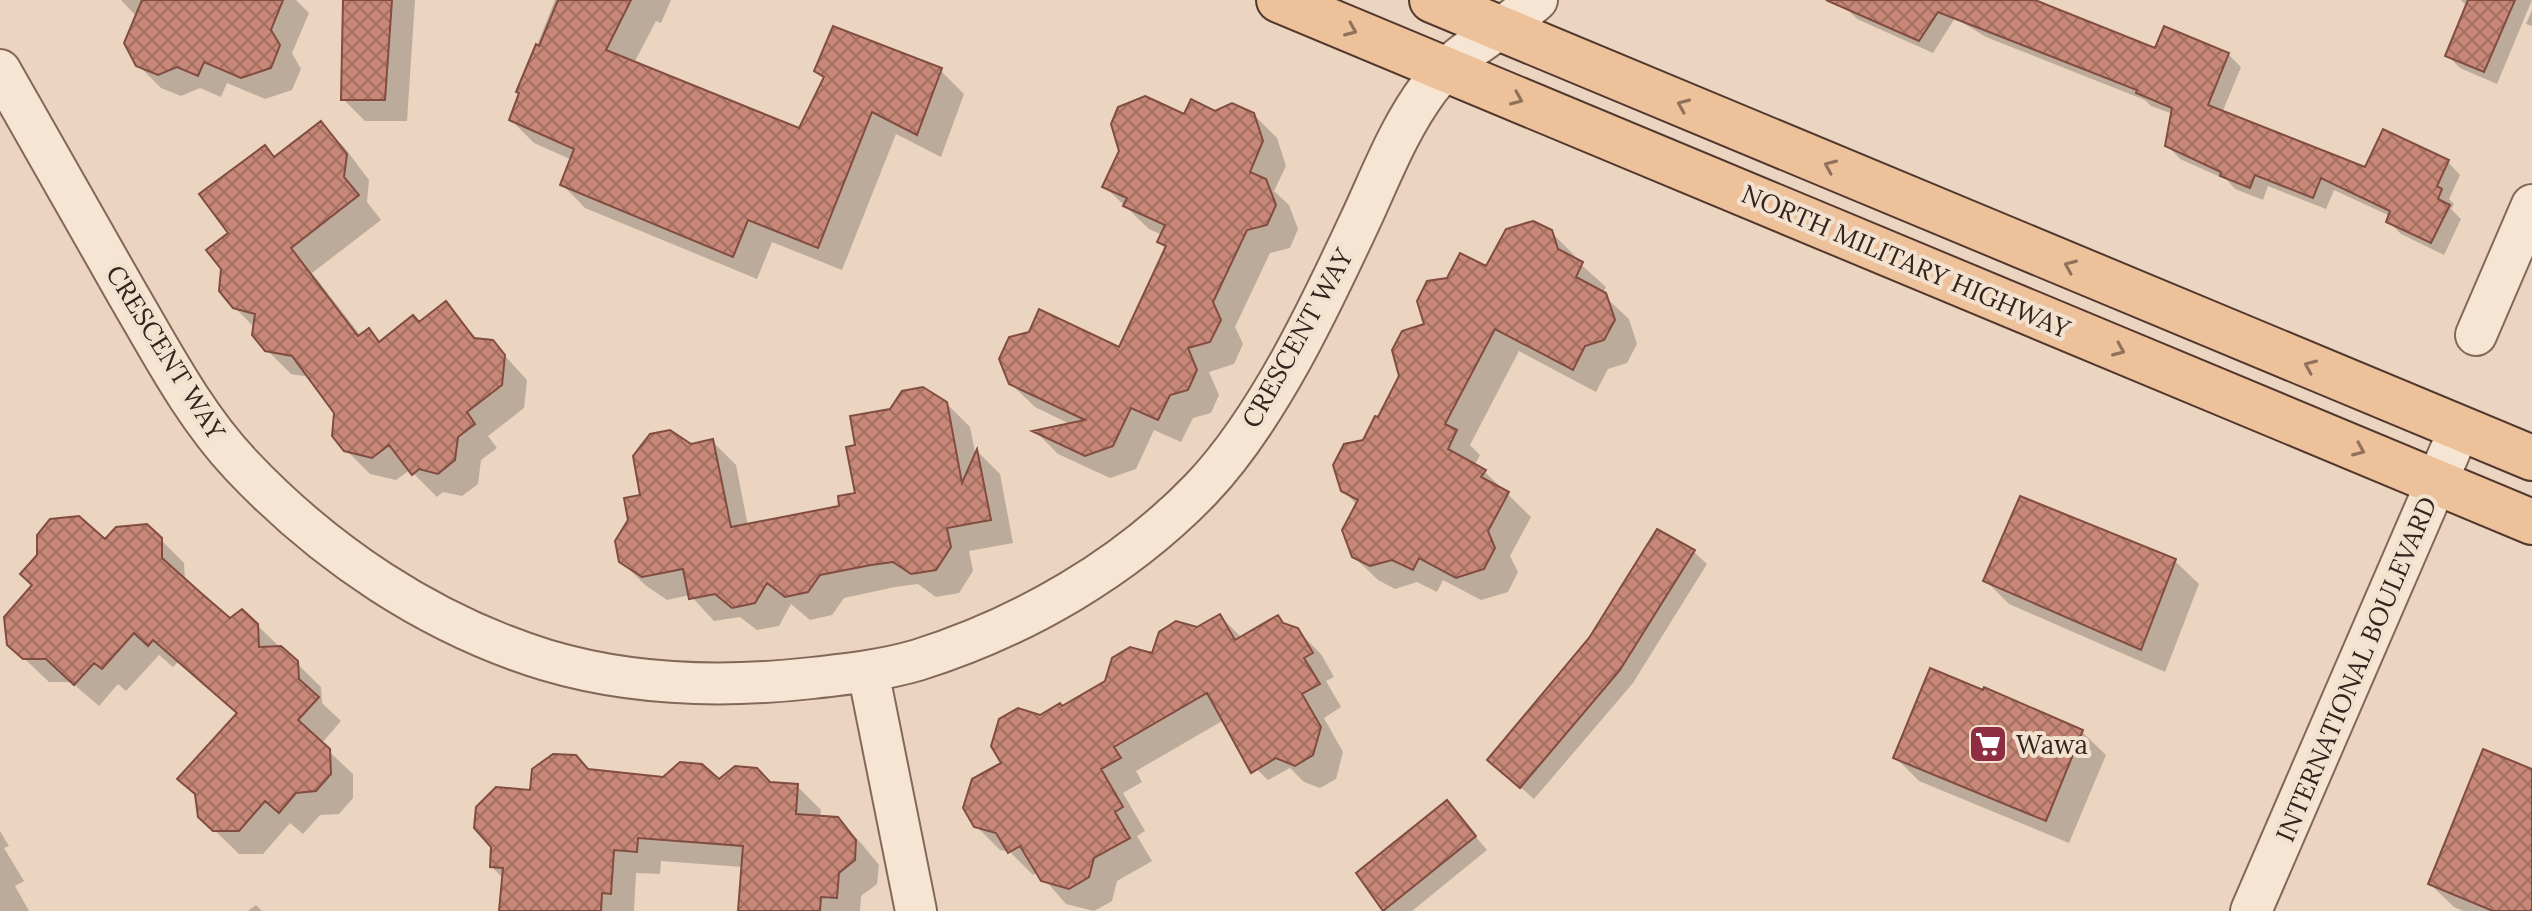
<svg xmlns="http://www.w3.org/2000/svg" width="2532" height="911" font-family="Lora,serif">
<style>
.shadow{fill:#0003}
.building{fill:url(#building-cross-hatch);stroke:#814c41;stroke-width:2}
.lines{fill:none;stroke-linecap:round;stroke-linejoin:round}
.street-casing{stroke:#836759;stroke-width:44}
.primary-casing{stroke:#51372e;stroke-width:48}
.street{stroke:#f7e5d3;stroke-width:40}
.primary{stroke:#edc19a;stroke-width:44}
.oneway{stroke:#90725c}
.labels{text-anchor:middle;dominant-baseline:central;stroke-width:8;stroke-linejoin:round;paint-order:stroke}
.street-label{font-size:26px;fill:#34231d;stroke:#f3e1d0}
.poi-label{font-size:26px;fill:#34231d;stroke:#f3e1d0;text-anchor:start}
</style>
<defs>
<pattern id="building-cross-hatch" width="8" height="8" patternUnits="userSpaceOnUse" patternTransform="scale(2)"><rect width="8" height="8" fill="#c88878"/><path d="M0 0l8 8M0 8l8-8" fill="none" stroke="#a36f62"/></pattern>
</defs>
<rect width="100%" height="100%" fill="#ebd5c1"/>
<path class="shadow" d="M121 0H296L309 13 292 53 301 69 292 90 265 99 227 83 221 97 200 88 181 96 161 88 138 65 137 17Z
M345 0H415L407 121H365L343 99Z
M555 0H671L661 23 656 21 634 63 800 130 825 79 816 70H940L964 94 941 157 896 134 842 270 772 242 757 279 585 208 562 184 572 160 534 143 511 120 521 94 519 91Z
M1832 0H2030L2156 50 2228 54 2241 67 2222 113 2366 169 2448 162 2460 175 2449 199 2454 204 2451 209 2461 219 2444 255 2401 234 2388 221 2390 216 2334 190 2326 209 2268 186 2263 200 2235 189 2227 180 2180 159 2167 145 2173 114 2151 106 2145 100 1986 37 1955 18 1933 53 1857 19 1844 6Z
M2461 0H2532L2497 84 2460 68 2447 55 2468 7Z
M2532 10V26L2526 24Z
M1215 113 1253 114 1277 138 1286 166 1274 191 1289 205 1298 229 1290 248 1270 253 1235 327 1243 344 1234 364 1209 372 1219 395 1211 413 1193 418 1181 442 1154 430 1136 469 1110 478 1058 454 1036 432 1072 425 1035 407 1010 383 1120 350 1167 250 1159 242 1162 235 1149 229 1104 186 1185 117Z
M321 124 344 147 369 180 367 202 381 220 312 273 361 336 368 331 381 343 419 324 446 304 479 341 492 342 527 380 524 408 488 436 497 448 481 460 478 484 462 496 443 492 437 497 410 470 396 480 370 474 346 450 336 412 310 377 291 374 267 350 255 328 234 307 231 234 264 147 275 158Z
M1551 232 1575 256 1577 261 1606 287 1602 294 1629 319 1637 344 1627 363 1608 369 1596 392 1519 351 1470 445 1480 455 1474 466 1484 471 1531 517 1510 556 1518 572 1508 592 1481 600 1443 580 1437 592 1417 582 1395 589 1378 580 1353 556 1357 505 1343 490 1364 441 1378 420 1426 325 1487 269Z
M946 403 970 427 976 457 978 452 1000 474 1013 543 969 551 973 571 959 593 936 597 918 584 895 587 844 598 832 615 810 620 791 604 779 626 757 630 740 617 714 621 690 595 667 600 645 585 621 561 690 446 712 441 736 465 748 526 842 508 858 494Z
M160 539 184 563 185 581 230 621 257 625 321 687 322 703 341 721 321 744 353 774V798L339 814 320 815 303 834 290 823 263 854H239L200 816 238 715 178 662 173 667 159 655 126 691 118 684 99 706 71 682H49L9 644 105 542Z
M1694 552 1707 564 1633 683 1534 799 1503 772Z
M2175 561 2199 584 2165 672 2009 604 1986 581Z
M1220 616 1242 638 1285 626 1297 630 1321 654 1334 677 1326 681 1341 707 1324 718 1343 752 1336 779 1320 788 1304 782 1290 768 1268 780 1244 757 1224 720 1136 771 1142 782 1123 793 1145 831 1137 836 1152 861 1117 881 1112 901 1094 911 1066 904 1038 872 1033 875 1010 852 1000 850 976 826 1004 763 1040 717 1062 708Z
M2082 732 2106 755 2069 843 1919 781 1896 758Z
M590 771 797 786 821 810 820 817 837 819 861 843 879 865 877 884 861 896 860 911H740L743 867 661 861 660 874 636 873 634 911H501L504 879 492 867 532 792Z
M2532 771V911H2463L2454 907 2430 884Z
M1447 803 1487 850 1412 911H1385L1359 873Z
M0 831 9 846 4 848 24 881 15 886 29 911H0Z
M256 905 262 911H248Z"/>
<path class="building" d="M142 0H283L271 30 280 45 271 68 241 78 204 62 198 76 177 67 158 75 136 66 124 43Z
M343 0H392L385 100H341Z
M558 0H631L606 50 799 128 824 77 814 71 833 26 942 68 917 135 872 112 818 248 748 220 733 257 560 185 574 149 509 120 519 93 516 92 536 44 539 46Z
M1826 0H2035L2155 48 2164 26 2229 53 2208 105 2365 167 2383 129 2449 160 2437 186 2442 189 2438 199 2450 205 2431 243 2386 222 2390 211 2321 178 2313 198 2255 175 2250 188 2220 176 2221 172 2165 146 2172 108 2136 93 2137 90 1938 12 1919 41Z
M2468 0H2515L2484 72 2445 56Z
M1145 96 1184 114 1191 99 1215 111 1232 103 1254 113 1263 141 1250 172 1266 179 1276 205 1267 225 1247 230 1213 302 1221 320 1210 342 1188 348 1197 370 1188 390 1170 395 1158 420 1131 408 1113 446 1085 456 1032 431 1085 420 1009 384 999 359 1009 337 1029 332 1039 309 1119 347 1166 246 1157 242 1165 225 1123 206 1127 198 1102 187 1119 151 1111 124 1118 107Z
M321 121 347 154 344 177 359 195 291 248 358 336 369 328 379 342 413 315 419 322 446 301 474 338 493 340 505 355 502 385 467 412 475 424 458 437 455 460 438 474 419 469 412 475 389 445 372 458 344 451 332 436 334 413 292 356 265 351 252 335 255 314 233 308 219 291 221 269 206 250 228 233 199 194 265 145 274 157Z
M1533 221 1552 230 1558 249 1583 262 1576 277 1606 293 1615 320 1604 340 1585 346 1573 370 1495 329 1445 424 1457 430 1448 449 1486 470 1481 477 1509 492 1488 531 1495 548 1484 569 1456 578 1419 558 1413 570 1392 560 1370 566 1352 557 1342 530 1358 500 1341 491 1333 465 1344 444 1363 440 1375 416 1378 417 1399 376 1392 350 1402 331 1424 324 1417 301 1427 281 1447 278 1460 253 1486 266 1506 229Z
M923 387 947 402 962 483 977 449 991 520 947 528 951 547 936 570 911 574 893 562 871 565 820 575 808 592 785 597 767 583 755 603 732 608 715 594 689 599 683 569 642 577 619 562 615 541 628 520 624 498 640 495 633 456 650 434 670 430 691 444 713 439 731 527 839 506 838 496 855 493 846 447 855 445 850 416 890 409 902 391Z
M2020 496 2176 559 2141 650 1983 581Z
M79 516 105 539 116 527 147 524 162 538V558L201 593 230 618 242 609 258 624 259 647 281 646 298 661 299 679 319 697 298 720 330 749 331 774 316 791 296 793 279 813 265 801 239 831H213L198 817 195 794 177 779 237 713 153 640 148 646 134 633 102 669 94 663 74 685 46 659H23L7 645 4 617 32 585 20 574 37 555V535L50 519Z
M1657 529 1695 550 1620 670 1520 788 1487 760 1589 638Z
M1220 614 1235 640 1278 615 1283 623 1298 628 1313 653 1304 658 1320 684 1302 694 1321 727 1313 755 1295 766 1276 758 1251 773 1207 693 1114 747 1121 758 1101 769 1123 807 1115 812 1130 838 1094 858 1089 877 1069 889 1041 881 1020 846 1008 853 996 833 974 827 963 808 972 779 1001 763 991 746 999 719 1018 708 1040 715 1060 703 1062 706 1105 681 1112 658 1130 647 1152 653 1159 632 1176 621 1197 627Z
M1930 668 1983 690 1984 687 2083 730 2046 821 1893 758Z
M2483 749 2532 769V911H2493L2428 884Z
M553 754 576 755 588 769 663 777 680 762 702 764 719 779 735 766 757 768 770 782 798 784 796 814 838 817 856 840 855 860 839 873 837 898 821 897 820 911H738L743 846 638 838 637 852 614 850 611 894 602 893 601 911H499L503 868 490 867 491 847 474 828 476 807 496 787 530 790 532 769Z
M1447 800 1476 836 1383 911 1356 873Z"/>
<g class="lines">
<g class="street-casing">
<path id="street" d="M0 70C43 145 85 220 128 295 162 353 194 415 241 465 324 553 429 624 546 660 633 686 722 688 812 678 848 674 884 670 918 660 1023 627 1125 568 1201 489 1267 420 1320 307 1360 221 1381 176 1399 128 1429 88 1458 50 1503 31 1537 0
M2476 335 2532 205
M868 671 916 911
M2251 911 2460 428"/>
</g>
<g class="primary-casing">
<path id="primary" d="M1279 0 2532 522
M1432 0 2532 458"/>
</g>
<use href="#street" class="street"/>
<use href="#primary" class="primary"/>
</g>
<defs><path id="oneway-chevron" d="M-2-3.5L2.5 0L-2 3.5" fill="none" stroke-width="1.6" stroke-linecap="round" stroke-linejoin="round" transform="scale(2)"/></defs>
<g class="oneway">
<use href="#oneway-chevron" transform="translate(1351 30) rotate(23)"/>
<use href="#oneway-chevron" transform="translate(1517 99) rotate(23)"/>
<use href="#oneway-chevron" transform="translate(1683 105) rotate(-157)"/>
<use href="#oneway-chevron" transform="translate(1830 166) rotate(-157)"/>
<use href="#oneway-chevron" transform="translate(2070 266) rotate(-157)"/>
<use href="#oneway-chevron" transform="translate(2119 350) rotate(23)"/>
<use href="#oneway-chevron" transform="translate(2310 366) rotate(-157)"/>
<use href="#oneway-chevron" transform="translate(2359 450) rotate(23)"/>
</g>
<defs>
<g id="supermarket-square" transform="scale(2)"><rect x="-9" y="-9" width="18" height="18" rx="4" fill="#8f2d42" stroke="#f3e1d0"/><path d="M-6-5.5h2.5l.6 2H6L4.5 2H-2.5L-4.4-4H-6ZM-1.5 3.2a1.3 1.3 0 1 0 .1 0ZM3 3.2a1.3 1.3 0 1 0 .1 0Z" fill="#fff"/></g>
</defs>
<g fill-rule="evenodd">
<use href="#supermarket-square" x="1988" y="744"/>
</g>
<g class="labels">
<g class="street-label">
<text transform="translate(1906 261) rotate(23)">NORTH MILITARY HIGHWAY</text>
<text transform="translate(1297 338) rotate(-61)">CRESCENT WAY</text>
<text transform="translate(166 352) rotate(58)">CRESCENT WAY</text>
<text transform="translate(2356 669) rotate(-67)">INTERNATIONAL BOULEVARD</text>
</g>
<g class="poi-label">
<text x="2016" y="744">Wawa</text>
</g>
</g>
</svg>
